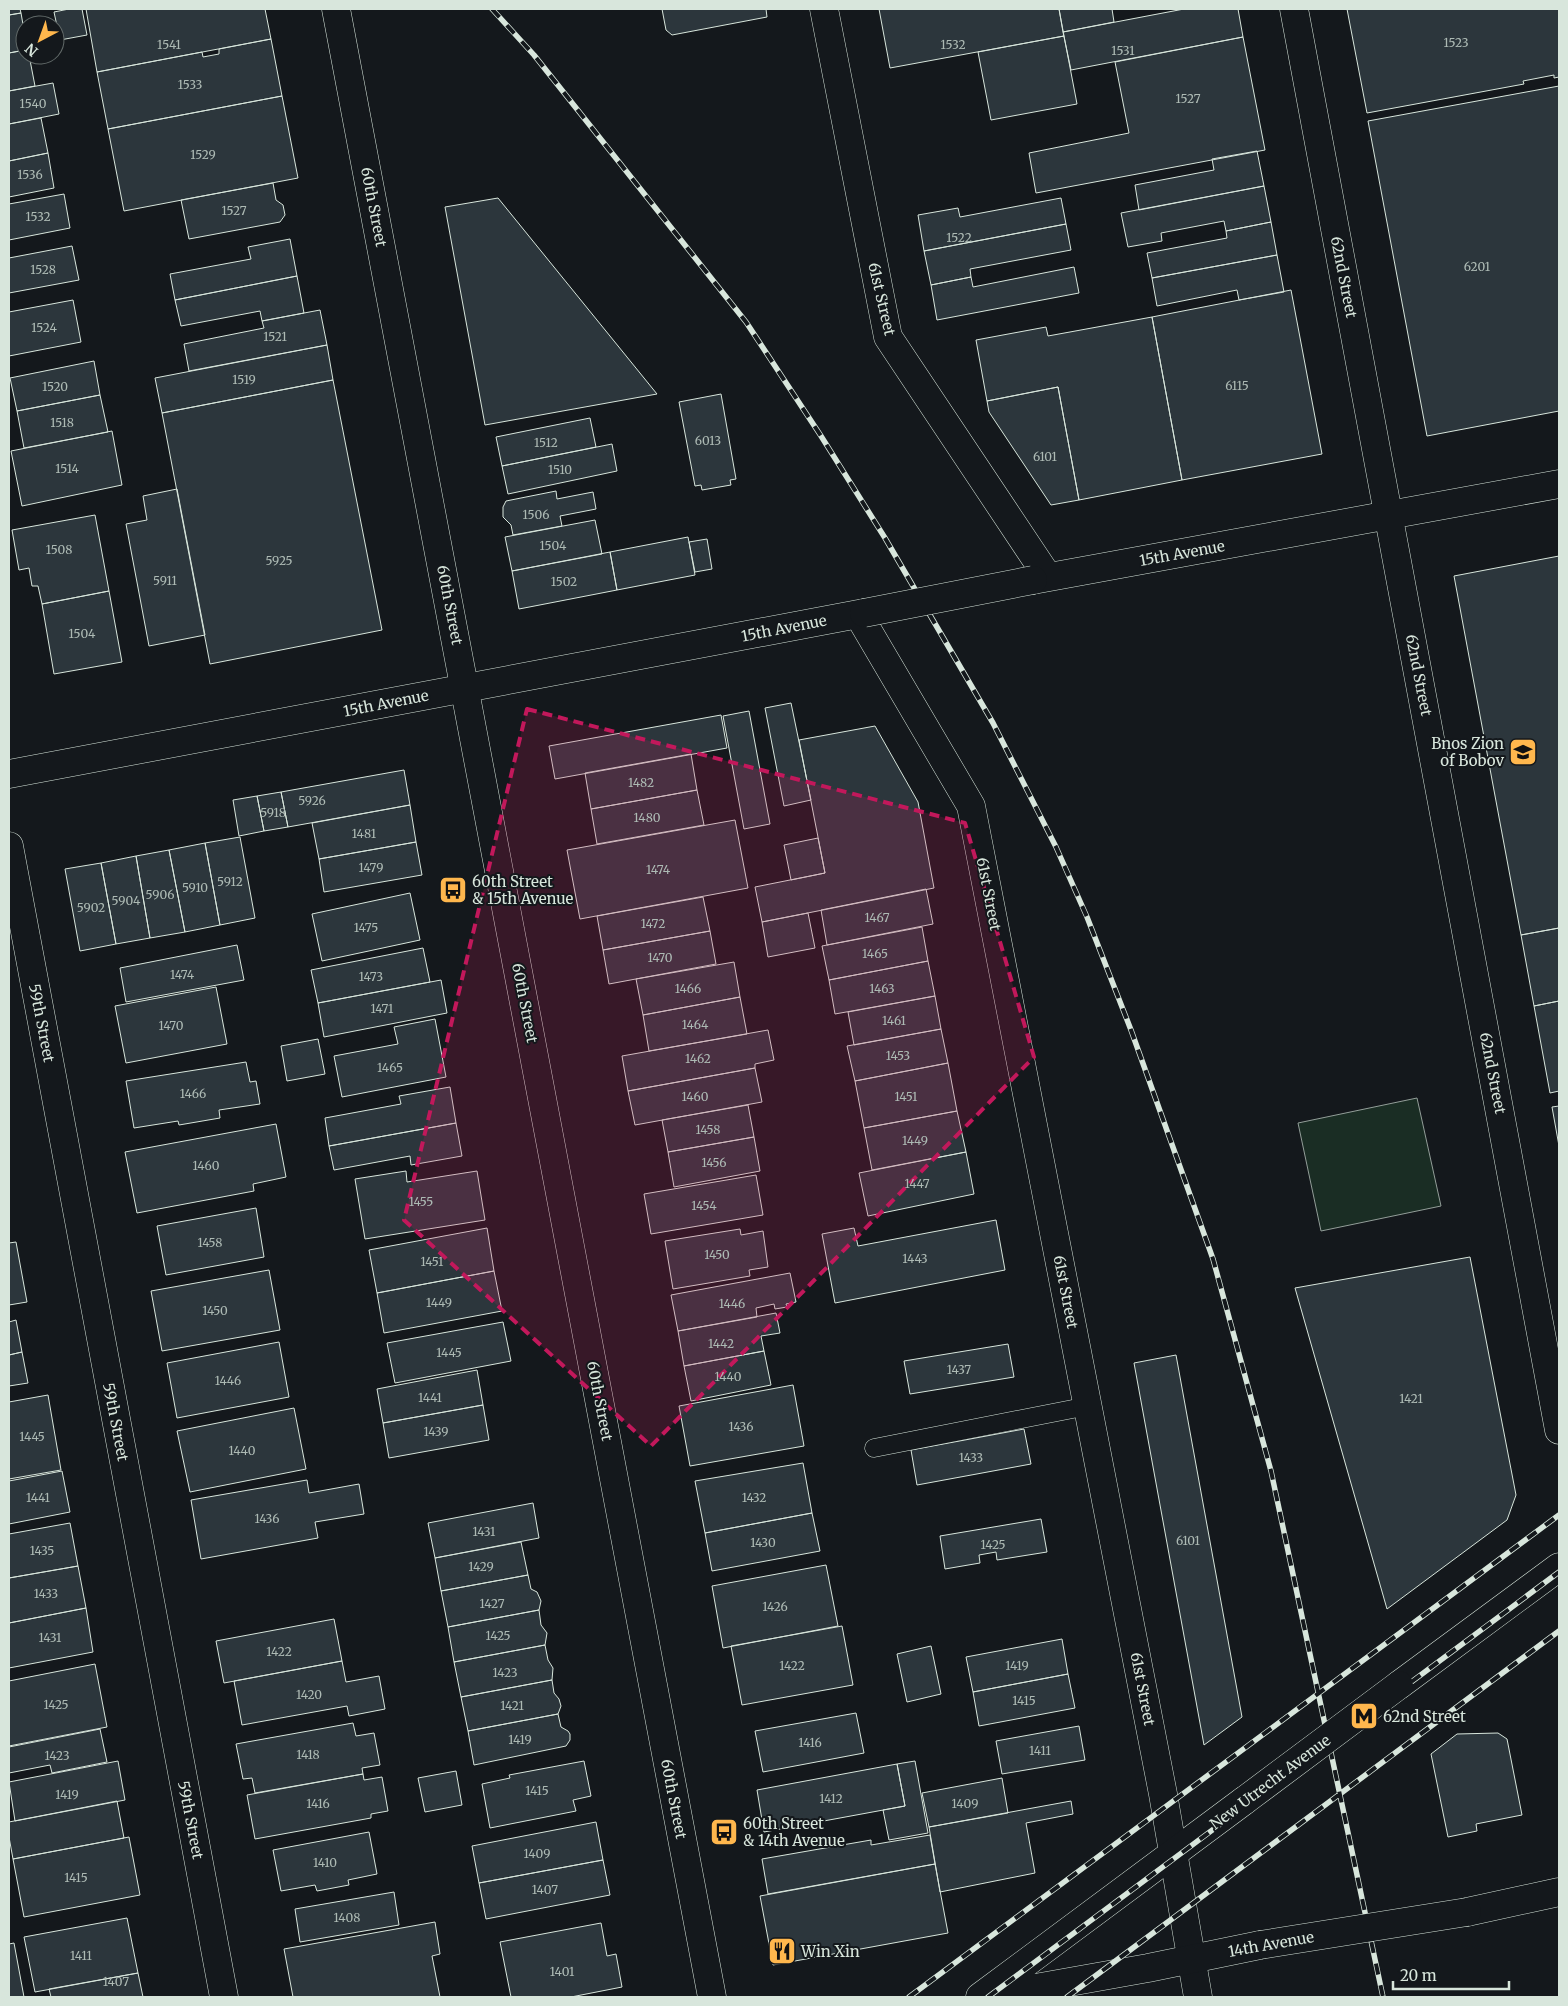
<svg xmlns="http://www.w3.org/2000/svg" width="1568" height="2006" font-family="Merriweather,serif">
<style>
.green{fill:#1a2d24;stroke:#939e99}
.building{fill:#2c363c;stroke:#d8e6dc}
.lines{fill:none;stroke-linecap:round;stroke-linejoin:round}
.lane-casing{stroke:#d8e6dc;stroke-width:19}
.street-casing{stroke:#d8e6dc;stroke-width:29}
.secondary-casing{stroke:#d8e6dc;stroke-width:29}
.lane{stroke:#14181c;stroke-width:18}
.street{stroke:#14181c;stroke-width:28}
.secondary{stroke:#14181c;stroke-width:28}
.rail-casing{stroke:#d8e6dc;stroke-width:5.5}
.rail{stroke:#14181c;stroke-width:4;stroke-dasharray:11;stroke-linecap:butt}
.street-bridge-casing{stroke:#d8e6dc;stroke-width:29;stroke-linecap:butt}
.secondary-bridge-casing{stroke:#d8e6dc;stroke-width:29;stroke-linecap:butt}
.street-bridge{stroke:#14181c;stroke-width:28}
.secondary-bridge{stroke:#14181c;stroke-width:28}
.marked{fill:#c2185b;fill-opacity:0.2;stroke:#c2185b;stroke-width:4;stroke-dasharray:10 6;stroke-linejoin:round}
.labels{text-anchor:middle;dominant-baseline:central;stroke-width:4;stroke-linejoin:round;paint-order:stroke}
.number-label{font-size:12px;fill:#adbab4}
.street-label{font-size:15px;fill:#d8e6dc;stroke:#14181c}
.poi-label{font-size:15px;fill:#d8e6dc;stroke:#14181c;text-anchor:start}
</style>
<rect width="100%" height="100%" fill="#14181c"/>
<path class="green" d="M1417 1098 1441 1206 1321 1231 1298 1123Z"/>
<path class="building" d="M9 9H20L21 13 9 15Z
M69 9H82L87 35 60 40 54 12Z
M86 9H265L271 39 97 72Z
M662 9H766L767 17 672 35 666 30Z
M879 9H1059L1064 36 890 68Z
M1059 9H1112L1114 22 1063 32Z
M1184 9H1238L1243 37 1071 70 1063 32Z
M1347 9H1559V77L1554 78V75L1523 81 1524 84 1367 113Z
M21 13 25 36V50L9 53V15Z
M1064 36 1077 104 991 120 978 52Z
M1243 37 1265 150 1036 193 1029 153 1129 133 1115 62Z
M271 39 282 96 108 129 97 72 202 52 203 57 219 54V49Z
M25 50V55H29L35 86 9 91V53Z
M53 83 59 114 9 124V91Z
M1559 86V411L1427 436 1368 121Z
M282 96 298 178 124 211 108 129Z
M41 118 48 153 9 161V124Z
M1257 151 1264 186 1139 210 1135 185 1214 170 1212 159Z
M48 153 54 188 9 197V161Z
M273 183 276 200 283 205 285 215 280 222 189 239 181 200Z
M1264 186 1271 222 1226 231 1224 221 1161 233 1162 241 1128 247 1121 213Z
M64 194 70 228 9 240V204Z
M498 198 657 394 485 425 445 207Z
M1061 198 1066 224 924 251 918 215 958 208 960 217Z
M1271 222 1277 255 1152 278 1147 253 1227 238 1226 231Z
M1066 224 1071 250 970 269 971 277 931 285 924 251Z
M290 239 297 276 175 300 170 274 251 259 248 247Z
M72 246 79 280 9 293V258Z
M1277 255 1284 292 1239 300 1237 290 1157 306 1152 278Z
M1074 267 1079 293 937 320 931 285 971 277 973 287Z
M297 276 304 313 262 321 260 311 181 326 175 300Z
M1291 290 1322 454 1182 480 1152 317Z
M73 300 81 342 9 356V312Z
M320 310 327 345 189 371 184 344 264 328 262 321Z
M1152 317 1182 480 1079 500 1058 387 987 401 976 340 1046 327 1048 336Z
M327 345 333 380 162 413 155 378Z
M94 361 100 395 17 411 10 378Z
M333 380 382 630 210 664 162 413Z
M1058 387 1079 500 1051 505 989 412 987 401Z
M721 394 736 479 730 480 731 485 702 490 701 485 695 486 679 402Z
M100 395 108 432 24 448 17 411Z
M590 418 596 447 502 466 496 437Z
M112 431 122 485 22 506 11 451Z
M612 444 617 471 508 494 502 466Z
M177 489 205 635 149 646 126 524 147 520 143 496Z
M556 491 557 499 593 492 596 509 560 516 562 526 513 535 511 525 503 517V507L506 501Z
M95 515 109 591 42 604 38 586H32L29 568 19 570 12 530Z
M595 520 602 554 512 571 505 537Z
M688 537 695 575 617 590 610 552Z
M707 539 712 569 695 572 689 542Z
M610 552 617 590 519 609 512 571Z
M1559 556V928L1521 935 1454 576Z
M109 591 122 662 54 674 42 604Z
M791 703 811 800 784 806 765 708Z
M749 711 770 824 744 829 723 716Z
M721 715 727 748 555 779 549 746Z
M875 726 918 802 934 888 762 922 755 887 825 873 799 740Z
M691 754 697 790 591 809 585 773Z
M404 770 410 805 288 827 281 792Z
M697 790 704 825 597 844 591 809Z
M281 792 288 827 264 831 257 796Z
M257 796 264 831 239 836 233 800Z
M410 805 416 842 319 859 312 823Z
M735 820 748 888 580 919 567 850Z
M240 837 255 918 220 925 205 843Z
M818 838 825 873 791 880 784 845Z
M416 842 422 875 324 892 319 859Z
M205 843 220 925 185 932 169 850Z
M169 850 185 932 150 938 136 856Z
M136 856 150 938 116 944 101 863Z
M101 863 116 944 80 951 65 869Z
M926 889 933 924 827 945 821 910Z
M410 893 420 940 322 961 312 914Z
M703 897 710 931 603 950 597 916Z
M808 913 815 948 768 957 762 922Z
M922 927 928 961 829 980 822 946Z
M1559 928V1001L1534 1006 1521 935Z
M710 931 716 964 609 984 603 950Z
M237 945 244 980 126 1002 120 968Z
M423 948 430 982 318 1003 311 970Z
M928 961 935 996 835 1014 829 980Z
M734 962 740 997 643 1015 636 979Z
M441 980 447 1013 324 1037 318 1003Z
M216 987 227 1044 126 1063 115 1006Z
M935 996 941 1029 854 1045 848 1012Z
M740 997 747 1034 649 1051 643 1015Z
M1559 1001V1091L1550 1093 1534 1006Z
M435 1019 446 1077 342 1097 334 1056 398 1044 394 1027Z
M941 1029 948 1063 855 1081 847 1046Z
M768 1030 774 1060 755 1064V1068L628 1091 622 1056Z
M318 1039 325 1074 287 1081 281 1046Z
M246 1062 250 1082 256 1081 260 1104 219 1110 220 1118 179 1125 178 1121 134 1128 126 1081Z
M948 1063 957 1111 864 1128 855 1081Z
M755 1068 762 1102 635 1125 628 1091Z
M450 1087 456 1123 329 1146 325 1118 401 1104 399 1096Z
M748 1105 754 1137 668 1152 662 1120Z
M1559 1106V1146L1552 1107Z
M957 1111 966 1152 872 1170 864 1128Z
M456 1123 462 1156 411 1165 410 1156 334 1170 329 1146Z
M276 1124 286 1177 253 1184 254 1191 137 1213 125 1152Z
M754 1137 760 1171 674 1187 668 1152Z
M966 1152 974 1194 868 1216 859 1173Z
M406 1171 407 1182 477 1171 485 1220 365 1239 355 1179Z
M756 1175 763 1215 651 1234 644 1194Z
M256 1208 264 1257 166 1275 157 1226Z
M996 1220 1005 1270 835 1303 822 1234 854 1228 858 1246Z
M487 1228 494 1271 377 1293 369 1250Z
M740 1229 741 1235 763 1231 768 1267 749 1270 750 1276 673 1289 665 1241Z
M16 1242 27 1302 9 1305V1243Z
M1470 1257 1516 1495 1507 1520 1387 1609 1295 1288Z
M269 1270 280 1330 162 1351 151 1291Z
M494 1271 502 1311 384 1333 377 1293Z
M790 1273 796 1302 786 1304 787 1307 775 1309 774 1304 756 1308 757 1317 678 1331 671 1295Z
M776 1313 780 1333 761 1336 764 1351 684 1366 678 1331Z
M16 1320 22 1352 9 1355V1322Z
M503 1322 511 1361 395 1383 387 1343Z
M279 1342 289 1397 177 1418 167 1363Z
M1008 1344 1014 1377 910 1394 904 1361Z
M764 1351 771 1385 691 1401 684 1366Z
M22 1352 28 1383 9 1386V1355Z
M1176 1355 1242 1717 1204 1745 1134 1363Z
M477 1370 483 1405 383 1423 377 1389Z
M793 1385 804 1446 690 1466 679 1406Z
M48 1395 61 1470 9 1479V1402Z
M483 1405 489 1440 389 1458 383 1423Z
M294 1408 306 1469 190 1492 177 1431Z
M1024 1429 1031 1464 917 1485 911 1450Z
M803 1463 812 1513 705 1533 695 1481Z
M62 1471 70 1512 9 1524V1481Z
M307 1480 309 1493 359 1484 364 1514 315 1522 318 1538 201 1559 191 1500Z
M533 1503 539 1538 435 1558 428 1523Z
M812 1513 820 1551 712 1571 705 1533Z
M1041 1519 1047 1552 997 1560 996 1552 979 1555 980 1563 945 1569 940 1536Z
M70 1523 78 1566 9 1578V1534Z
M521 1542 528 1575 441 1591 435 1558Z
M826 1565 838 1626 723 1648 712 1586Z
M78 1566 86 1608 9 1623V1578Z
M528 1575 531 1589 537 1592 541 1601 539 1610 448 1627 441 1591Z
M86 1608 93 1652 9 1668V1623Z
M539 1610 541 1625 547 1633 545 1645 454 1662 448 1627Z
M334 1619 342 1661 224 1683 216 1641Z
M842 1626 853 1685 742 1705 731 1646Z
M1062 1639 1068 1674 973 1692 966 1657Z
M545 1645 548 1660 553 1668 552 1680 461 1697 454 1662Z
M931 1646 941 1694 907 1702 897 1654Z
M342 1661 346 1682 379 1676 385 1709 349 1716 347 1706 242 1725 234 1681Z
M95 1664 107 1727 9 1746V1681Z
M1068 1674 1075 1708 979 1726 973 1692Z
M552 1680 554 1693 559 1699 561 1706 558 1714 468 1731 461 1697Z
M856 1713 864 1753 763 1772 755 1731Z
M558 1714 561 1727 568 1731 570 1734V1740L566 1746 474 1765 468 1731Z
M353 1723 356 1736 374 1733 380 1765 362 1768 363 1774 255 1793 252 1778 243 1779 236 1744Z
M1079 1726 1085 1760 1002 1774 996 1741Z
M100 1729 107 1762 52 1773 50 1765 9 1773V1747Z
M1498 1733 1507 1739 1522 1815 1476 1824 1477 1831 1448 1837 1431 1754 1457 1734Z
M118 1761 125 1800 15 1821 9 1782Z
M584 1761 591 1796 573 1800 576 1811 490 1828 482 1784 510 1778 509 1775Z
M915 1761 928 1833 889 1840 883 1810 905 1806 897 1764Z
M897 1764 905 1806 764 1832 757 1790Z
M456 1771 462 1805 425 1812 418 1778Z
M363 1774 364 1780 382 1777 388 1811 371 1814V1818L255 1839 247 1795Z
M1002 1778 1008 1813 929 1827 922 1793Z
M117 1801 124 1838 13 1859 9 1837V1822Z
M1071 1801 1073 1814 1026 1823 1035 1873 940 1892 929 1827Z
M596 1822 603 1860 479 1883 472 1846Z
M369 1832 377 1874 348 1880 349 1885 317 1891 315 1885 281 1891 273 1850Z
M930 1835 935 1864 768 1894 762 1859 871 1840V1845Z
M129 1837 140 1895 24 1917 13 1859Z
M603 1860 610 1895 486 1919 479 1883Z
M935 1864 948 1933 773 1965 760 1896Z
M394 1892 399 1925 300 1942 295 1909Z
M127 1918 138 1973 35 1992 24 1937Z
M435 1922 440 1954 432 1956 440 1997H293L284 1949Z
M601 1923 607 1956 616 1954 622 1987 571 1997H511L500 1942Z
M14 1943 24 1997H9V1944Z
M138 1973 143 1997H51L49 1989Z"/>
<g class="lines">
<g class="lane-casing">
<path id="lane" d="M874 1448 1088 1406"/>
</g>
<g class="street-casing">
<path id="street" d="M336 9 712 1997
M824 9 888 337 1048 577
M1294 9 1559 1430
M1033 580 1559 484
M858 614 971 806 1163 1794 1198 1997
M9 774 864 613
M9 846 224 1997"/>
</g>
<g class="secondary-casing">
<path id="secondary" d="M1399 1685 1559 1567
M1467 1912 1559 1892
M980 1997 1245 1800
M985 1997 1148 1968 1260 1945"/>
</g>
<use href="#lane" class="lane"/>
<use href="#street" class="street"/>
<use href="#secondary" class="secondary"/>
<g class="rail-casing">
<path id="rail" d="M492 9 534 55 746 322 821 436 885 538 993 723 1056 847 1087 917 1131 1030 1213 1259 1271 1471 1383 1997
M909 1997 1559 1515
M988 1997 1559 1572
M1067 1997 1559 1631"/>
</g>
<use href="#rail" class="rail"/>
<g class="street-bridge-casing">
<path id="street-bridge" d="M864 613 1033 580"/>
</g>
<g class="secondary-bridge-casing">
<path id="secondary-bridge" d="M1245 1800 1399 1685
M1260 1945 1467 1912"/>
</g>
<use href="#street-bridge" class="street-bridge"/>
<use href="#secondary-bridge" class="secondary-bridge"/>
</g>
<path class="marked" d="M527 709 965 823 1034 1057 651 1446 404 1220Z"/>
<defs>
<g id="school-square" transform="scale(1.4375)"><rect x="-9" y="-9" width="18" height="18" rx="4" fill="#ffb74d" stroke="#14181c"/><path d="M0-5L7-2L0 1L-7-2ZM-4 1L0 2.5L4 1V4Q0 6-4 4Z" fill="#111"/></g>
<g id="bus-square" transform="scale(1.4375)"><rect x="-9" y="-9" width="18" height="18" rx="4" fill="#ffb74d" stroke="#14181c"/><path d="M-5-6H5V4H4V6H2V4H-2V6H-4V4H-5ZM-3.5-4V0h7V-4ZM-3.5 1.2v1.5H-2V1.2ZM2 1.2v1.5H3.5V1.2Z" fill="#111"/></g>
<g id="metro-square" transform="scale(1.4375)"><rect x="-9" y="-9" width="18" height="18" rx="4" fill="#ffb74d" stroke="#14181c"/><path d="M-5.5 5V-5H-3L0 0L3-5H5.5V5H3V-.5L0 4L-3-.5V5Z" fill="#111"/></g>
<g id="restaurant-square" transform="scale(1.4375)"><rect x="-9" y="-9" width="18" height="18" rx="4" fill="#ffb74d" stroke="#14181c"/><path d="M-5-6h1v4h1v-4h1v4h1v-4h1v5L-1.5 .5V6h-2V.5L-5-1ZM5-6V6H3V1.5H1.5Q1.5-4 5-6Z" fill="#111"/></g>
</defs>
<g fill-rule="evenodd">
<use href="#school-square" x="1523" y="752"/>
<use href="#bus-square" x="453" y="890"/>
<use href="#metro-square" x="1364" y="1716"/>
<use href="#bus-square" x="724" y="1832"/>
<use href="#restaurant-square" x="782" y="1951"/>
</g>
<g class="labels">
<g class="number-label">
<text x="1456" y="42">1523</text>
<text x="169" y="44">1541</text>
<text x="953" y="44">1532</text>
<text x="1123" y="50">1531</text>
<text x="190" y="84">1533</text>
<text x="1188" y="98">1527</text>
<text x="33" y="103">1540</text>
<text x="203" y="154">1529</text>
<text x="30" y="174">1536</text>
<text x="234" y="210">1527</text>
<text x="38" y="216">1532</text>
<text x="959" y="237">1522</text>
<text x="1477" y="266">6201</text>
<text x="43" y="269">1528</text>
<text x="44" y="327">1524</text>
<text x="275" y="336">1521</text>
<text x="244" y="379">1519</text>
<text x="1237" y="385">6115</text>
<text x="55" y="386">1520</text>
<text x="62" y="422">1518</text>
<text x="708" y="440">6013</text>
<text x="546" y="442">1512</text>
<text x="1045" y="456">6101</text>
<text x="67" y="468">1514</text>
<text x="560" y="469">1510</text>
<text x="536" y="514">1506</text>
<text x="553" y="545">1504</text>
<text x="59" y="549">1508</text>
<text x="279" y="560">5925</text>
<text x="165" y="580">5911</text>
<text x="564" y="581">1502</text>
<text x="82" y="633">1504</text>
<text x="641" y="782">1482</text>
<text x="312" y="800">5926</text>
<text x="273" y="812">5918</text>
<text x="647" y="817">1480</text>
<text x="364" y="833">1481</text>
<text x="371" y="867">1479</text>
<text x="658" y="869">1474</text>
<text x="230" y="881">5912</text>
<text x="195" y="887">5910</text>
<text x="160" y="894">5906</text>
<text x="126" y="900">5904</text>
<text x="91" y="907">5902</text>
<text x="877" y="917">1467</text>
<text x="653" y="923">1472</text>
<text x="366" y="927">1475</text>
<text x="875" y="953">1465</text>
<text x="660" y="957">1470</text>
<text x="182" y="974">1474</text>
<text x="371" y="976">1473</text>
<text x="688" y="988">1466</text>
<text x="882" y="988">1463</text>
<text x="382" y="1008">1471</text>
<text x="894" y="1020">1461</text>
<text x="695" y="1024">1464</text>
<text x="171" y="1025">1470</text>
<text x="898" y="1055">1453</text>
<text x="698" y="1058">1462</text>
<text x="390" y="1067">1465</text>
<text x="193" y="1093">1466</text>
<text x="695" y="1096">1460</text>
<text x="906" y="1096">1451</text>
<text x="708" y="1129">1458</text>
<text x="915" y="1140">1449</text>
<text x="714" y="1162">1456</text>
<text x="206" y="1165">1460</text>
<text x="917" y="1183">1447</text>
<text x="421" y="1201">1455</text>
<text x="704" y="1205">1454</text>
<text x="210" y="1242">1458</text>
<text x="717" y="1254">1450</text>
<text x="915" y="1258">1443</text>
<text x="432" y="1261">1451</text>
<text x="439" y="1302">1449</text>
<text x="732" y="1303">1446</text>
<text x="215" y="1310">1450</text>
<text x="721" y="1343">1442</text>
<text x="449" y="1352">1445</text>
<text x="959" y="1369">1437</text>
<text x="728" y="1376">1440</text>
<text x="228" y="1380">1446</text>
<text x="430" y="1397">1441</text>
<text x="1411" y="1398">1421</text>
<text x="741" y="1426">1436</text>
<text x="436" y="1431">1439</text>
<text x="32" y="1436">1445</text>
<text x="242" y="1450">1440</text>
<text x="971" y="1457">1433</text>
<text x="38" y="1497">1441</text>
<text x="754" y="1497">1432</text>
<text x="267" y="1518">1436</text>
<text x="484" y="1531">1431</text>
<text x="1188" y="1540">6101</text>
<text x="763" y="1542">1430</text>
<text x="993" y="1544">1425</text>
<text x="42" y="1550">1435</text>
<text x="481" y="1566">1429</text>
<text x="46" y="1593">1433</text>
<text x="492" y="1603">1427</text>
<text x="775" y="1606">1426</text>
<text x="498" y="1635">1425</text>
<text x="50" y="1637">1431</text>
<text x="279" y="1651">1422</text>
<text x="792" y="1665">1422</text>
<text x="1017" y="1665">1419</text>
<text x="505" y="1672">1423</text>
<text x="309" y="1694">1420</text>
<text x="1024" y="1700">1415</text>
<text x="56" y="1704">1425</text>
<text x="512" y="1705">1421</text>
<text x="520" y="1739">1419</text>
<text x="810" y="1742">1416</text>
<text x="1040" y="1750">1411</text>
<text x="308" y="1754">1418</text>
<text x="57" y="1755">1423</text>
<text x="537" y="1790">1415</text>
<text x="67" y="1794">1419</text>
<text x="831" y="1798">1412</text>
<text x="318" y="1803">1416</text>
<text x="965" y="1803">1409</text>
<text x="537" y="1853">1409</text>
<text x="325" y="1862">1410</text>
<text x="76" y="1877">1415</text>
<text x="545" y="1889">1407</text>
<text x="347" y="1917">1408</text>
<text x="81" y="1955">1411</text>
<text x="562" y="1971">1401</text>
<text x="116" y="1981">1407</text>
</g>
<g class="street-label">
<text transform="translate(374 207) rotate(79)">60th Street</text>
<text transform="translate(1344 277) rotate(79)">62nd Street</text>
<text transform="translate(882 299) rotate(77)">61st Street</text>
<text transform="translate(1182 553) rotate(-10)">15th Avenue</text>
<text transform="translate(450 605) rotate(79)">60th Street</text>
<text transform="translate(784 628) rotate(-11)">15th Avenue</text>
<text transform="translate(1419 675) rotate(79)">62nd Street</text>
<text transform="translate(386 703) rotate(-11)">15th Avenue</text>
<text transform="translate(989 894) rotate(79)">61st Street</text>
<text transform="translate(525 1003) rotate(79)">60th Street</text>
<text transform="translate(42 1023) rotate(79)">59th Street</text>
<text transform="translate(1493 1073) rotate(79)">62nd Street</text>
<text transform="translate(1066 1292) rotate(79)">61st Street</text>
<text transform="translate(600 1401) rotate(79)">60th Street</text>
<text transform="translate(116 1422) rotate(79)">59th Street</text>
<text transform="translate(1143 1689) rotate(79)">61st Street</text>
<text transform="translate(1270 1782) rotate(-37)">New Utrecht Avenue</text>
<text transform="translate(674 1799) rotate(79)">60th Street</text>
<text transform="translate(191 1820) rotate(79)">59th Street</text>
<text transform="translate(1271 1944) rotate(-10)">14th Avenue</text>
</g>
<g class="poi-label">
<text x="1504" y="743" text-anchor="end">Bnos Zion<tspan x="1504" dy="17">of Bobov</tspan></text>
<text x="472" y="881">60th Street<tspan x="472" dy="17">&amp; 15th Avenue</tspan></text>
<text x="1383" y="1716">62nd Street</text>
<text x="743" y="1823">60th Street<tspan x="743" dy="17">&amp; 14th Avenue</tspan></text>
<text x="801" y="1951">Win Xin</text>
</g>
</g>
<rect width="1568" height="2006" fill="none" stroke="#d8e6dc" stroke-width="20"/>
<g transform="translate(40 40) rotate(221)"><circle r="24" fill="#14181c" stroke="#626a69"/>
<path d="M0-4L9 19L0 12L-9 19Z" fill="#ffb74d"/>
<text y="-8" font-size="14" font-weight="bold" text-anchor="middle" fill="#d8e6dc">N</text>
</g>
<path d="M1393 1981v8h116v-8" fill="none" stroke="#d8e6dc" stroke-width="2.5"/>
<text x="1400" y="1981" font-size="15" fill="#d8e6dc" stroke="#14181c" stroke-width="4" paint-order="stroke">20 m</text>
</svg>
